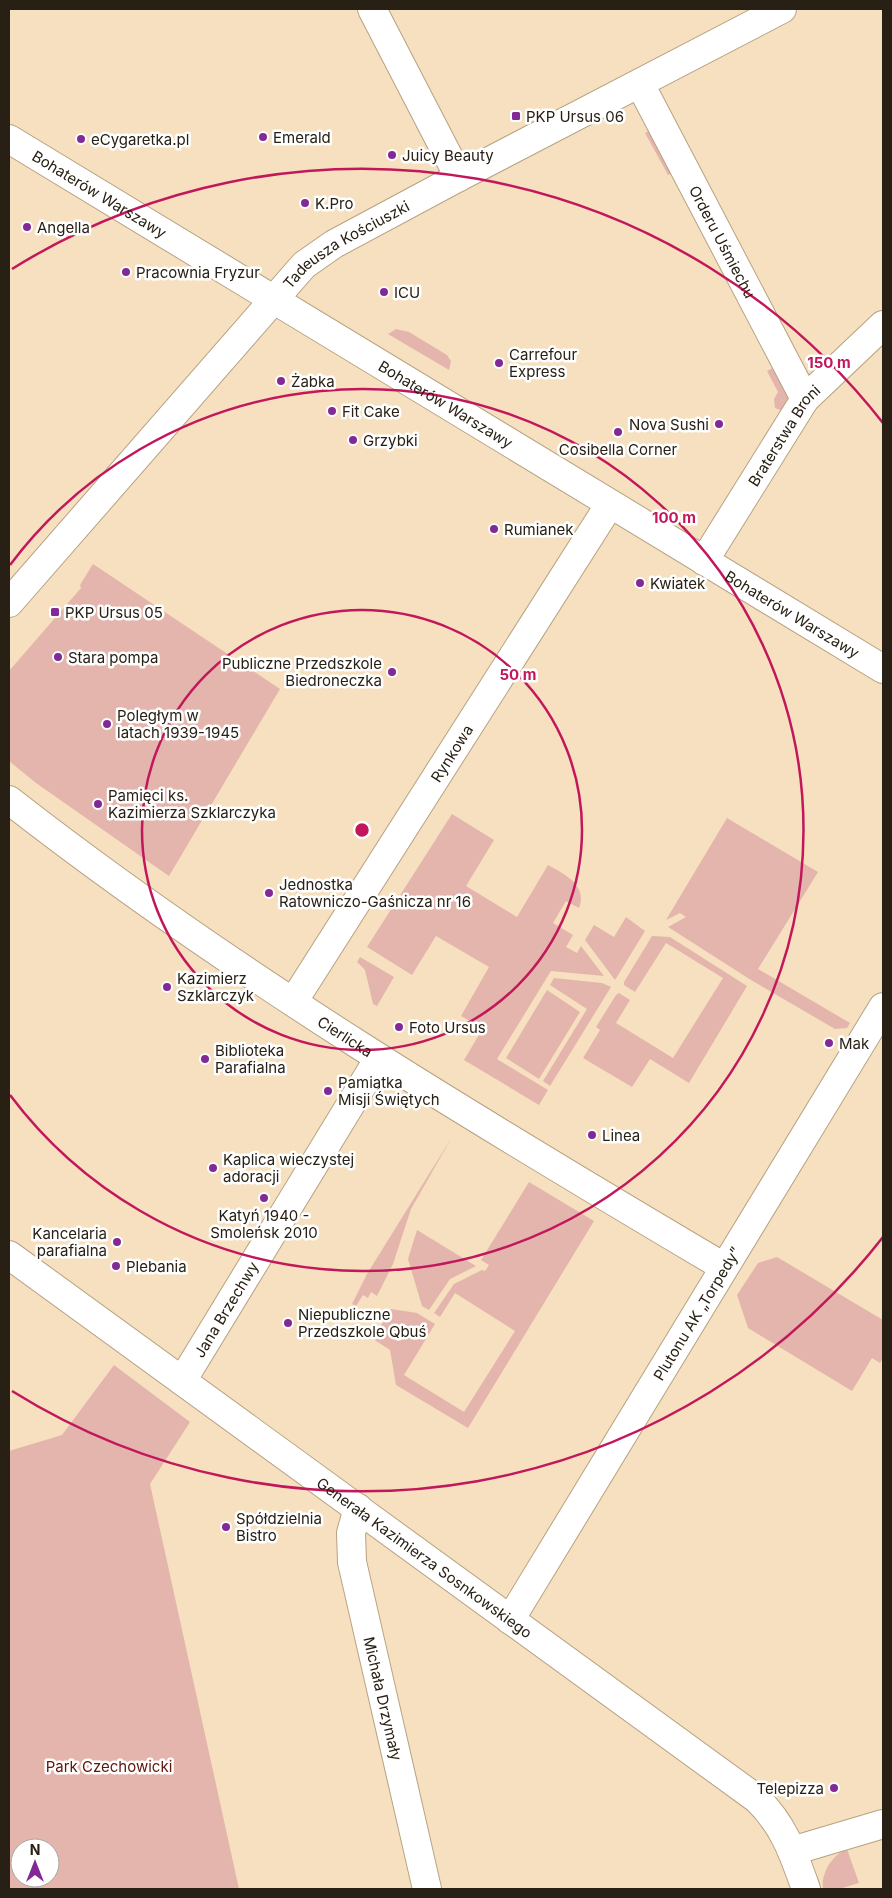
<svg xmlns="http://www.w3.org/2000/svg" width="892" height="1898" font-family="Inter,sans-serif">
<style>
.green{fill:#e4b5ac;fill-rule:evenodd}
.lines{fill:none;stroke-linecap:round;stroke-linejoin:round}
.minor-casing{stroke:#b6a282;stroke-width:30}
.minor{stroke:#fff;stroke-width:28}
.ring{fill:none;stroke:#c2185b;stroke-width:2.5}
.poi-dot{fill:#822996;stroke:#fff;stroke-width:2}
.labels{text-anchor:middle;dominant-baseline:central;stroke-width:5;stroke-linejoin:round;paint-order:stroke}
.poi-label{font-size:15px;fill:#282014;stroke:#fff;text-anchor:start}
.street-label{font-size:15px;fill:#282014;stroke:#fff}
.park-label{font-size:15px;fill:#5f150c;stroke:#fff}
.centre{fill:#c2185b;stroke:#fff;stroke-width:2.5}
.ring-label{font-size:15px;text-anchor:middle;font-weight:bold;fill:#c2185b;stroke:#fff;stroke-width:5;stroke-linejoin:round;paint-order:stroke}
</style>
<rect width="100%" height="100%" fill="#f6e0bf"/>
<path class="green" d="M652 129 674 172 668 175 645 133Z
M396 329 409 332 447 355 451 361 449 370 388 334Z
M778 365 794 391 785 412 775 408 774 399 778 392 767 371Z
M93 564 280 689 169 876 36 783 9 761V671L81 588 80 585Z
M452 814 494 840 466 886 517 917 548 865C564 874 588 885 579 908L566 901 553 923 573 935 566 947 577 953 581 946 604 976 551 971 497 1059 548 1090 539 1105 464 1060 483 1028 461 1016 489 967 436 936 412 975 367 947Z
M727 818 818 872 758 969 850 1023 847 1028 835 1029 751 980 668 927 686 917 680 913 666 920Z
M626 917 645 931 615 980 585 940 594 925 614 937Z
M652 936 670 937 747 986 689 1083 650 1059 632 1087 583 1058 600 1030 596 1027 616 995 619 993 630 1000 616 1023 673 1058 723 978 666 943 635 992 624 985V982Z
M360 957 394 977 377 1006 373 1004 365 970 357 962Z
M554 978 602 983 611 987 550 1086 543 1081 587 1009 550 985Z
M547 990 580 1012 539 1079 506 1058Z
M452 1137 411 1209 393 1264 377 1296 371 1292 368 1298 363 1295 356 1306 352 1304 367 1274Z
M529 1182 594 1221 468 1428 396 1385 390 1350 364 1333 368 1327 377 1332 391 1309 417 1313 435 1324 404 1375 464 1412 515 1331 455 1293 440 1317 434 1313 454 1284 482 1270 485 1271 489 1265 481 1260Z
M417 1230 476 1266 450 1279 429 1310 422 1306 408 1259Z
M777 1257 883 1320V1358L880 1363 872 1358 852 1391 748 1328 737 1295 758 1263Z
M114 1365 190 1422 150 1484 239 1889H9V1451L62 1435ZM20 1848H50V1878H20Z
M847 1849 859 1883 839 1889H823C821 1873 832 1855 847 1849Z"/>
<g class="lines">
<g class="minor-casing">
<g id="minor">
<path d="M372 9 459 177"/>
<path id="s1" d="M640 84 805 399"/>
<path id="s2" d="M9 139 883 669"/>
<path id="s3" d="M704 561 805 399 883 325"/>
<path id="s4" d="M9 603 304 265 334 244 459 177 782 9"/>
<path id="s5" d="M9 800C233 975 479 1122 724 1267"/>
<path id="s6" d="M293 1002 610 504"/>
<path id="s7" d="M9 1255 757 1799C784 1825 794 1855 806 1889"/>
<path id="s8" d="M182 1381 379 1058"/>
<path id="s9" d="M358 1508 351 1533 352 1562 427 1889"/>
<path id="s10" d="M510 1620 883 1007"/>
<path d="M792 1851 883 1824"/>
</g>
</g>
<use href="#minor" class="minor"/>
</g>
<g class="ring">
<circle cx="362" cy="830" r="220"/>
<path d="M10 565A441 441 0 1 1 10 1095"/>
<path d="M883 1237A661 661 0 0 1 12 1391M12 269A661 661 0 0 1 883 423"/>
</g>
<g class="poi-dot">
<rect x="511" y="111" width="10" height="10" rx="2.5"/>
<circle cx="263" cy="137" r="5"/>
<circle cx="81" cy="139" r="5"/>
<circle cx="392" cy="155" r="5"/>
<circle cx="305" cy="203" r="5"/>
<circle cx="27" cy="227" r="5"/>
<circle cx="126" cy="272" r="5"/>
<circle cx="384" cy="292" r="5"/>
<circle cx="499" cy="363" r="5"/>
<circle cx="281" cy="381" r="5"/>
<circle cx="332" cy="411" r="5"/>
<circle cx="719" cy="424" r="5"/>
<circle cx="618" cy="432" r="5"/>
<circle cx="353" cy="440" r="5"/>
<circle cx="494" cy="529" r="5"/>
<circle cx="640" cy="583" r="5"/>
<rect x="50" y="607" width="10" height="10" rx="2.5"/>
<circle cx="58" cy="657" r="5"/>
<circle cx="392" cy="672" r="5"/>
<circle cx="107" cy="724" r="5"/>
<circle cx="98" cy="804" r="5"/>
<circle cx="269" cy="893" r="5"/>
<circle cx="167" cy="987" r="5"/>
<circle cx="399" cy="1027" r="5"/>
<circle cx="829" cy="1043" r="5"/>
<circle cx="205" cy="1059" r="5"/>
<circle cx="328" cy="1091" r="5"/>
<circle cx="592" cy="1135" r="5"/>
<circle cx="213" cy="1168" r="5"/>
<circle cx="264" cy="1198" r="5"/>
<circle cx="117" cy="1242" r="5"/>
<circle cx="116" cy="1266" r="5"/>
<circle cx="288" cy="1323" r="5"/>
<circle cx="226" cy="1527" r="5"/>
<circle cx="834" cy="1788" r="5"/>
</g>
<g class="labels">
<g class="poi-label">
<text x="526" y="116">PKP Ursus 06</text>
<text x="273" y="137">Emerald</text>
<text x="91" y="139">eCygaretka.pl</text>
<text x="402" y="155">Juicy Beauty</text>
<text x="315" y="203">K.Pro</text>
<text x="37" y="227">Angella</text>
<text x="136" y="272">Pracownia Fryzur</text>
<text x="394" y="292">ICU</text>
<text x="509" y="354">Carrefour<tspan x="509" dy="17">Express</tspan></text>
<text x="291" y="381">Żabka</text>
<text x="342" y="411">Fit Cake</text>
<text x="709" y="424" text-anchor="end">Nova Sushi</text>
<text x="363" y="440">Grzybki</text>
<text x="618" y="449" text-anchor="middle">Cosibella Corner</text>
<text x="504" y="529">Rumianek</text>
<text x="650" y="583">Kwiatek</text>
<text x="65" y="612">PKP Ursus 05</text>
<text x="68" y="657">Stara pompa</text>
<text x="382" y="663" text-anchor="end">Publiczne Przedszkole<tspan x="382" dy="17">Biedroneczka</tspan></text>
<text x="117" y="715">Poległym w<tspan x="117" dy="17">latach 1939-1945</tspan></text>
<text x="108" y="795">Pamięci ks.<tspan x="108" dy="17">Kazimierza Szklarczyka</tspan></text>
<text x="279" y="884">Jednostka<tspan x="279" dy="17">Ratowniczo-Gaśnicza nr 16</tspan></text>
<text x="177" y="978">Kazimierz<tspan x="177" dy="17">Szklarczyk</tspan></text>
<text x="409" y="1027">Foto Ursus</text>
<text x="839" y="1043">Mak</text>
<text x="215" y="1050">Biblioteka<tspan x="215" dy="17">Parafialna</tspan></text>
<text x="338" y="1082">Pamiątka<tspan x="338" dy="17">Misji Świętych</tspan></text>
<text x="602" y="1135">Linea</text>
<text x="223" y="1159">Kaplica wieczystej<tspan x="223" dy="17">adoracji</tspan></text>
<text x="264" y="1215" text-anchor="middle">Katyń 1940 -<tspan x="264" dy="17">Smoleńsk 2010</tspan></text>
<text x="107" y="1233" text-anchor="end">Kancelaria<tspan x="107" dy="17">parafialna</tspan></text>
<text x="126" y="1266">Plebania</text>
<text x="298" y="1314">Niepubliczne<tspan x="298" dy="17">Przedszkole Qbuś</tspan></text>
<text x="236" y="1518">Spółdzielnia<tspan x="236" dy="17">Bistro</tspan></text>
<text x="824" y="1788" text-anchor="end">Telepizza</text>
</g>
<g class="street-label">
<text stroke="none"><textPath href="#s2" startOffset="106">Bohaterów Warszawy</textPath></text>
<text stroke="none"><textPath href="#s1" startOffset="178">Orderu Uśmiechu</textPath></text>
<text stroke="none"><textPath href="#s4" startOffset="495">Tadeusza Kościuszki</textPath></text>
<text stroke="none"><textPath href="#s2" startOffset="511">Bohaterów Warszawy</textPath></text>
<text stroke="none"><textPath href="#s3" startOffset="149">Braterstwa Broni</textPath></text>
<text stroke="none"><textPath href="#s2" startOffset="916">Bohaterów Warszawy</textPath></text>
<text stroke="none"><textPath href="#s6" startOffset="295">Rynkowa</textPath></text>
<text stroke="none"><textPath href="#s5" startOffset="411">Cierlicka</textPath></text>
<text stroke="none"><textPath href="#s8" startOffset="84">Jana Brzechwy</textPath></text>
<text stroke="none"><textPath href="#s10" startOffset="359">Plutonu AK „Torpedy”</textPath></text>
<text stroke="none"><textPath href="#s7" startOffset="514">Generała Kazimierza Sosnkowskiego</textPath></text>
<text stroke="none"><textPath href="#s9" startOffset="195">Michała Drzymały</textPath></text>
</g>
<g class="park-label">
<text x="109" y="1766">Park Czechowicki</text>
</g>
</g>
<circle cx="362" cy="830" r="8" class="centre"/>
<g class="ring-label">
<text x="829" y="368">150 m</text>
<text x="674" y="523">100 m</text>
<text x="518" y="680">50 m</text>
</g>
<rect width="892" height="1898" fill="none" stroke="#282014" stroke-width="20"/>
<g transform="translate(35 1863)"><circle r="24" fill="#ffffff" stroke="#a9a6a1"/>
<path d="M0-4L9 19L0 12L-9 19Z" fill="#822996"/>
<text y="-8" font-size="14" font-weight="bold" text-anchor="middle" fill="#282014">N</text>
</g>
</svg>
